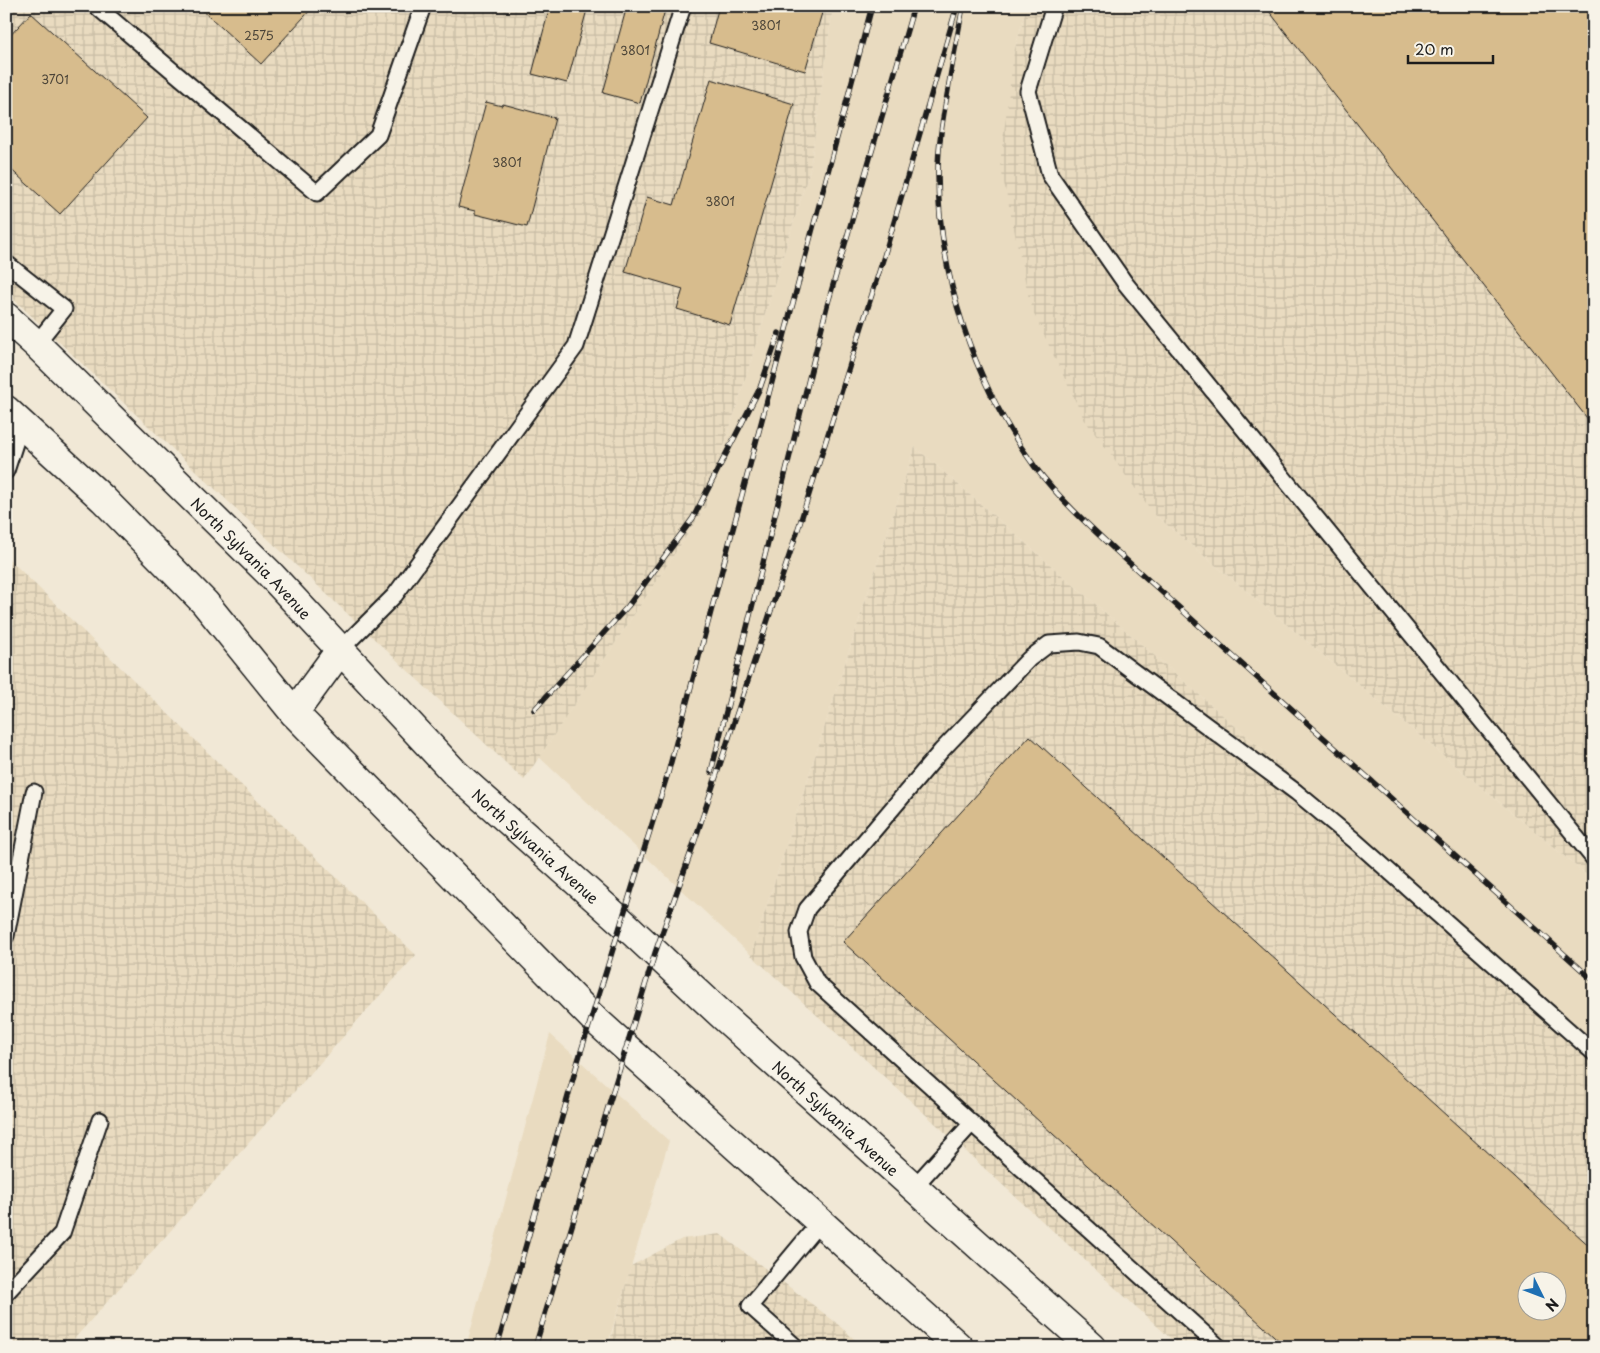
<svg xmlns="http://www.w3.org/2000/svg" width="1600" height="1353" font-family="'Playpen Sans',sans-serif">
<style>
.built{fill:#e9dbc0}
.industrial{fill:url(#industrial-grid);fill-rule:evenodd}
.building{fill:#d7bc8d;stroke:#1c1c1c;fill-rule:evenodd}
.lines{fill:none;stroke-linecap:round;stroke-linejoin:round}
.lane-casing{stroke:#1c1c1c;stroke-width:19}
.secondary-casing{stroke:#1c1c1c;stroke-width:31}
.lane{stroke:#f7f3e8;stroke-width:15}
.secondary{stroke:#f7f3e8;stroke-width:28}
.rail-casing{stroke:#1c1c1c;stroke-width:5.5}
.rail{stroke:#f7f3e8;stroke-width:4;stroke-dasharray:11;stroke-linecap:butt}
.labels{text-anchor:middle;dominant-baseline:central;stroke-width:4;stroke-linejoin:round;paint-order:stroke}
.number-label{font-size:12px;fill:#4b4438}
.street-label{font-size:15px;fill:#1c1c1c;stroke:#f7f3e8}
</style>
<defs>
<pattern id="industrial-grid" width="8" height="8" patternUnits="userSpaceOnUse" patternTransform="scale(1.25)"><rect width="8" height="8" fill="#e9dbc0"/><path d="M0 4h8M4 0v8" fill="none" stroke="#c7bba4"/></pattern>
</defs>
<rect width="100%" height="100%" fill="#f1e8d6"/>
<filter id="ink" filterUnits="userSpaceOnUse"><feTurbulence type="fractalNoise" baseFrequency=".02" numOctaves="2"/><feDisplacementMap in="SourceGraphic" scale="10" xChannelSelector="R" yChannelSelector="G"/><feConvolveMatrix kernelMatrix="1 2 1 2 8 2 1 2 1" color-interpolation-filters="sRGB"/></filter>
<g filter="url(#ink)">
<path class="built" d="M833 6H1027L1014 52 1154 514 1594 881V1039L915 447 751 955 539 757 705 508 810 169Z
M550 1034 669 1141 607 1347H466Z"/>
<path class="industrial" d="M6 6H833L810 169 705 508 524 780 6 292Z
M1027 6H1594V881L1154 514 1084 419 1031 308 1000 164 1014 52Z
M915 447 1594 1039V1347H1180L751 955ZM1528 1280H1558V1310H1528Z
M6 556 416 955 67 1347H6Z
M720 1234 834 1321 863 1347H608L631 1266 682 1239Z"/>
<path class="building" d="M198 6H314L261 64Z
M550 6H588L567 83 532 74Z
M627 6H666L640 103 603 93Z
M719 6H824L805 71 709 43Z
M1265 6H1594V427Z
M31 13 147 118 60 214 6 165V40Z
M711 79 794 104 730 325 677 309 683 289 625 272 647 197 674 205Z
M486 102 502 106 503 104 555 118 527 227 475 214V211L458 207Z
M1030 736 1594 1250V1347H1286L843 942ZM1528 1280H1558V1310H1528Z"/>
<g class="lines">
<g class="lane-casing">
<path id="lane" d="M96 6 317 193 378 135 423 6
M1054 6 1028 91 1050 175 1125 283 1594 859
M6 263 64 309 36 344
M6 471 17 437 26 428
M341 649 395 595 576 346 683 6
M6 936 34 792
M914 1187 972 1123
M6 1293 62 1233 100 1120
M796 1347 750 1306 820 1222
M1219 1347 817 983 803 957 799 932 807 909 941 751 1029 659 1049 644 1079 642 1099 646 1296 792 1354 840 1594 1053"/>
</g>
<g class="secondary-casing">
<g id="secondary">
<path id="s1" d="M6 317 36 344 269 573 456 774 622 922 724 1017 1092 1347"/>
<path d="M6 410 103 499 205 603 294 713 592 1017 959 1347"/>
<path d="M294 713 341 649"/>
</g>
</g>
<use href="#lane" class="lane"/>
<use href="#secondary" class="secondary"/>
<g class="rail-casing">
<path id="rail" d="M962 12C957 38 952 64 948 90 943 117 938 145 938 173 938 275 974 384 1035 467 1058 497 1086 523 1114 549L1594 981
M534 710 628 606 693 518 760 388 779 333
M711 772 827 306 914 6
M497 1347 578 1061 668 773 872 6
M535 1347 655 953 691 852 800 523 885 253 957 6"/>
</g>
<use href="#rail" class="rail"/>
</g>
</g>
<g class="labels">
<g class="number-label">
<text x="766" y="25">3801</text>
<text x="259" y="35">2575</text>
<text x="635" y="50">3801</text>
<text x="55" y="79">3701</text>
<text x="507" y="162">3801</text>
<text x="720" y="201">3801</text>
</g>
<g class="street-label">
<text stroke="none"><textPath href="#s1" startOffset="344">North Sylvania Avenue</textPath></text>
<text stroke="none"><textPath href="#s1" startOffset="749">North Sylvania Avenue</textPath></text>
<text stroke="none"><textPath href="#s1" startOffset="1154">North Sylvania Avenue</textPath></text>
</g>
</g>
<rect width="1600" height="1353" fill="none" stroke="#f7f3e8" stroke-width="25"/>
<rect x="12" y="12" width="1575" height="1328" fill="none" stroke="#1c1c1c" stroke-width="2" filter="url(#ink)"/>
<g transform="translate(1542 1296) rotate(132)"><circle r="24" fill="#f7f3e8" stroke="#9f9d96"/>
<path d="M0-4L9 19L0 12L-9 19Z" fill="#1f6fb2"/>
<text y="-8" font-size="14" font-weight="bold" text-anchor="middle" fill="#1c1c1c">N</text>
</g>
<path d="M1408 55v8h85v-8" fill="none" stroke="#1c1c1c" stroke-width="2.5"/>
<text x="1415" y="55" font-size="15" fill="#1c1c1c" stroke="#f7f3e8" stroke-width="4" paint-order="stroke">20 m</text>
</svg>
